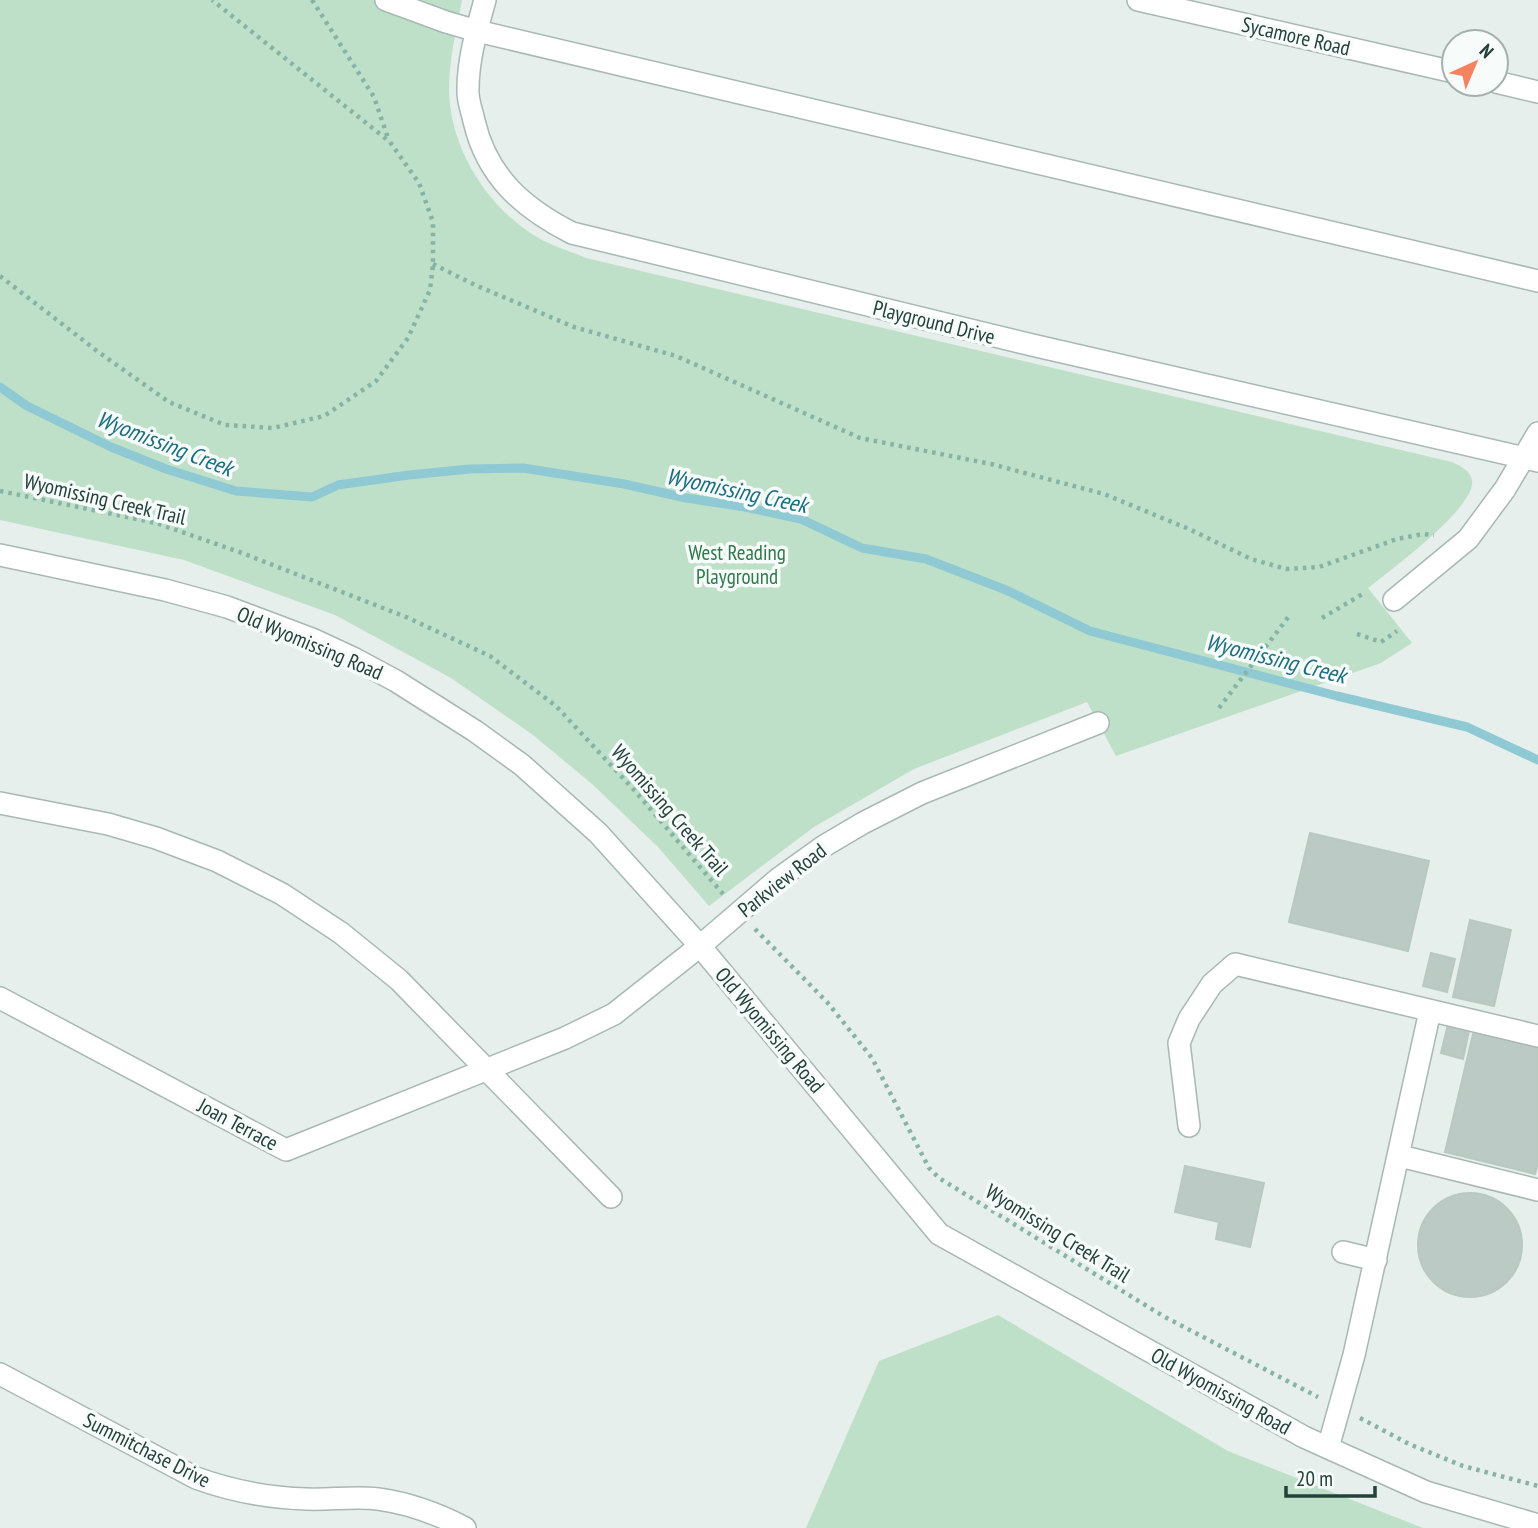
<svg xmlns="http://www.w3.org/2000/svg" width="1538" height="1528" font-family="'PT Sans Narrow',sans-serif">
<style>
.green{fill:#bfe0c8}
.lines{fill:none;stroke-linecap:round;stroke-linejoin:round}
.stream{stroke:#8ec9d4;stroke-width:9}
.building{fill:#bbcac4;stroke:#b8c9c2;stroke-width:2}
.minor-casing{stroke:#a8b8b2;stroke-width:24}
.path{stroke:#86b3a5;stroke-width:4.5;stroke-dasharray:3.5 5;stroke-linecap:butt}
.minor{stroke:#fff;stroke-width:21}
.labels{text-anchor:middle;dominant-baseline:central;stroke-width:7;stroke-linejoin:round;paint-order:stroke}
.street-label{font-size:21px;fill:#24423a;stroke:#f7fbf9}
.park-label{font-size:21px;fill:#2d7a4b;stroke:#f7fbf9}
.water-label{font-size:23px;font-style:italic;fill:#1c6f80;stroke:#f7fbf9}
</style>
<rect width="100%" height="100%" fill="#e6efeb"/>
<path class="green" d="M0 0H462C456 30 449 60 449 90 450 149 488 208 537 237 552 246 570 251 586 258L1452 462C1460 466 1470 470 1472 480 1477 507 1389 571 1368 588L1412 643 1381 663 1116 756 1087 702 914 769 814 827 709 906 658 847 592 784 533 735 451 678 335 615 184 560 0 520Z
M998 1315 1228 1451 1423 1528H806L879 1361Z"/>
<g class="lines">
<path class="stream" d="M0 387 27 406 111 447 166 469 236 491 312 497 338 485 409 475 470 469 523 468 624 484 686 498 745 507 801 519 862 548 926 559 1006 590 1090 631 1337 696 1467 727 1538 760"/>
</g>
<path class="building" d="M1310 833 1429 861 1408 951 1289 922Z
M1470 920 1511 930 1494 1006 1453 997Z
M1431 953 1455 959 1447 992 1423 986Z
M1449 1020 1470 1026 1463 1059 1441 1053Z
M1474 1030 1538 1046V1163L1535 1174 1445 1152Z
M1185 1166 1264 1183 1250 1247 1216 1239 1219 1222 1175 1212Z
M1418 1245a52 52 0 1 1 104 0a52 52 0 1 1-104 0Z"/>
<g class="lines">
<g class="minor-casing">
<path id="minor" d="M386 0 446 22 477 31 1538 281
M485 0C477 29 468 59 468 89 467 99 472 111 474 121 487 177 523 208 572 233L1032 345 1538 461
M1138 0 1454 72
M1496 82 1538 92
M0 555 165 590 227 607 312 639 355 659 396 681 475 731 522 765 598 833 700 946 939 1234 1304 1437 1426 1492 1538 1525
M1394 600 1468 539 1505 489 1538 433
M0 803 108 824 156 838 217 861 282 894 341 933 399 980 611 1197
M0 998 286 1150 565 1038 614 1014 700 946 778 879 824 846 863 823 922 793 1098 723
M1189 1126 1179 1043 1189 1019 1212 984 1235 964 1538 1036
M1400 1156 1538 1190
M1343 1252 1376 1260
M0 1374 196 1478C232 1491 268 1498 307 1499 330 1500 355 1496 378 1499 408 1503 438 1514 465 1528
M1328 1448 1354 1355 1430 1011"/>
</g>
<path class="path" d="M312 0 374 97 389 141
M433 264 475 285 574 327 676 356 860 438 991 464 1104 494 1189 529 1251 559 1286 569 1319 567 1397 539 1423 534 1434 535
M0 276 97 351 169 402 225 425 273 428 324 416 376 381 408 338 430 290 433 264V222L419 183 390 142 212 0
M0 491 156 523 242 553 406 617 490 656 556 706 635 791 723 894
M1322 618 1366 592
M1357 634 1381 642 1397 631
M1219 708 1289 616
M755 929 827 1002 872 1058 929 1168 939 1178 1163 1316 1318 1397
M1360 1418 1409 1444 1463 1466 1538 1486"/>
<use href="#minor" class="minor"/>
</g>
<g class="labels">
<g class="street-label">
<text transform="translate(1296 36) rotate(13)">Sycamore Road</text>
<text transform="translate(934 322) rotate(14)">Playground Drive</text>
<text transform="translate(105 499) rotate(13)">Wyomissing Creek Trail</text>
<text transform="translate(310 643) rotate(23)">Old Wyomissing Road</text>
<text transform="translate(670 810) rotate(49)">Wyomissing Creek Trail</text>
<text transform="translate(782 880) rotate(-38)">Parkview Road</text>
<text transform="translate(770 1030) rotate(50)">Old Wyomissing Road</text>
<text transform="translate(238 1124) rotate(28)">Joan Terrace</text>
<text transform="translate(1058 1233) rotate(32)">Wyomissing Creek Trail</text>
<text transform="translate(1221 1391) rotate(29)">Old Wyomissing Road</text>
<text transform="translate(147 1450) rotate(27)">Summitchase Drive</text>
</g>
<g class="park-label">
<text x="737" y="552">West Reading<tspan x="737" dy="24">Playground</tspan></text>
</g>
<g class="water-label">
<text transform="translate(165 443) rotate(21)">Wyomissing Creek</text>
<text transform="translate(737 490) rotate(12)">Wyomissing Creek</text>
<text transform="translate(1276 658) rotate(14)">Wyomissing Creek</text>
</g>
</g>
<g transform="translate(1475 63) rotate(44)"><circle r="33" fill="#f7fbf9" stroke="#a3b1ad" stroke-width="2"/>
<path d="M0-5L12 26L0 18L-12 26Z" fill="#f4845f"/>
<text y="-10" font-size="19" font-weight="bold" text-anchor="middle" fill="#24423a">N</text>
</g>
<path d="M1286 1486v10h89v-10" fill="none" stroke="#24423a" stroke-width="3.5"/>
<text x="1296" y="1486" font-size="21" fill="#24423a" stroke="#f7fbf9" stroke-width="5" paint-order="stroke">20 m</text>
</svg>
